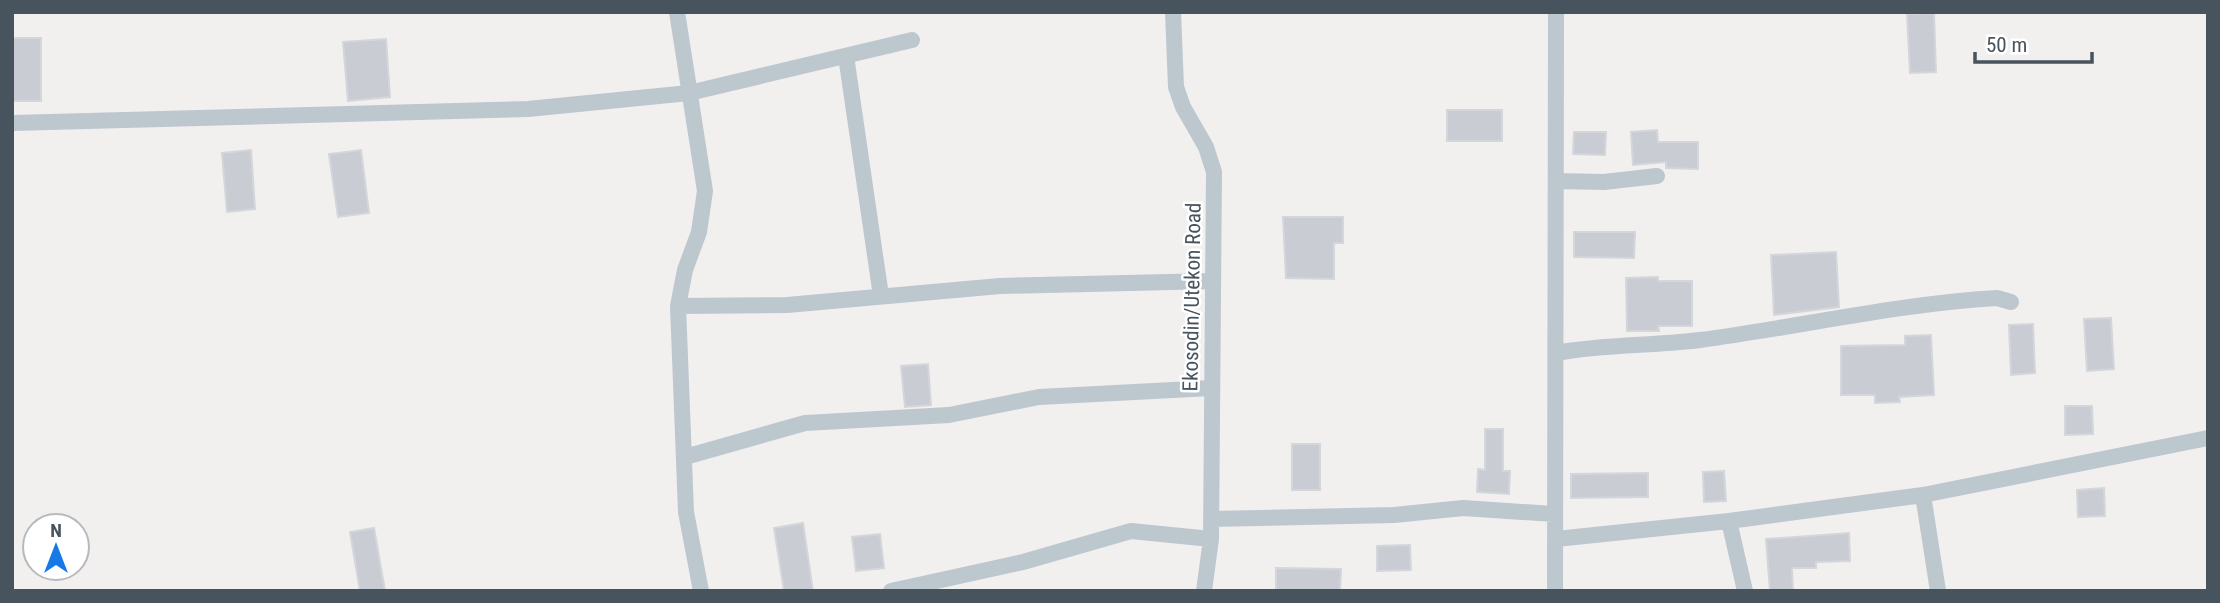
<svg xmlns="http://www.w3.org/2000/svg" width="2220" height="603" font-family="'Roboto Condensed',sans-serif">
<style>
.building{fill:#c9ccd2;stroke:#d3d6db;stroke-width:2}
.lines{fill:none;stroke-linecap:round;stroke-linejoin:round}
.minor{stroke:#bdc7ce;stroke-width:16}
.labels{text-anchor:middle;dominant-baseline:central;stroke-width:5;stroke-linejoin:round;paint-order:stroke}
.street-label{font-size:21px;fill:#47535d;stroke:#fff}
</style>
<rect width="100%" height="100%" fill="#f2efef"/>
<path class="building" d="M1934 13 1936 72 1910 73 1907 14Z
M12 38H41V101H12Z
M386 39 390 97 348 101 343 42Z
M1447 110H1502V141H1447Z
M1657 130 1658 142H1698V169L1666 168V162L1633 165 1631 132Z
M1574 132H1606L1605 155 1573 154Z
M251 150 255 209 227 212 222 153Z
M361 150 369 213 338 217 329 154Z
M1283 217H1343V243H1334V279L1286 278Z
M1574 232H1635L1634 258 1574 257Z
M1836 252 1839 307 1774 315 1771 255Z
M1658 277V281H1692V326H1658L1659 331H1627L1626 278Z
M2111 318 2114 369 2087 371 2084 319Z
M2033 324 2035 373 2011 375 2009 325Z
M1931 335 1934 395 1899 397 1900 402 1875 403V395H1841V346L1905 345V336Z
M928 364 931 405 905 407 901 366Z
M2065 406H2092L2093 434 2065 435Z
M1485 429H1503V471H1510L1509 494 1477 492 1478 469 1485 470Z
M1292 444H1320V490H1292Z
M1724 471 1726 501 1704 502 1703 472Z
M1648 473V497L1571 498V474Z
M2104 488 2105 516 2078 517 2077 490Z
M803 523 813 591H784L774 528Z
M374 528 385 591H360L350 532Z
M1849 533 1850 561 1816 562V568H1792L1793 591H1770L1766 539Z
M880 534 884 568 856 571 852 537Z
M1410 545 1411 570 1377 571V546Z
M1276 568 1341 569 1340 591H1276Z"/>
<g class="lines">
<path class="minor" d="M677 12 705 191 699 232 685 270 678 306 686 512 701 591
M1173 12 1176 87 1183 107 1206 147 1214 172 1211 539 1204 591
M846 56 881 296
M12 123 528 109 689 93 912 40
M1557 181 1604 182 1657 176
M678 306 787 305 1000 286 1213 281
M1556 353C1604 344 1652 346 1700 340 1799 327 1896 304 1997 298L2011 302
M685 457 805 423 949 415 1039 397 1211 388
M1923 495 1938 591
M1211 519 1394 515 1463 508 1554 514
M1729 521 1745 591
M1556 539 1729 521 1923 495 2208 438
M891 591 1023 562 1131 531 1211 539
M1555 591 1556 12"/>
</g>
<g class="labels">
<g class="street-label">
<text transform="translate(1192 297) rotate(-89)">Ekosodin/Utekon Road</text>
</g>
</g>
<rect width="2220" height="603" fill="none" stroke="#47535d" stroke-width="28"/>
<g transform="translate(56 547)"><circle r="33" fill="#ffffff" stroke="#b5babe" stroke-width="2"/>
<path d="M0-5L12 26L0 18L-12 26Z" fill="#1779e4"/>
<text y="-10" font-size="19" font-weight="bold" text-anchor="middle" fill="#47535d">N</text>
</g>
<path d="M1975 52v10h117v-10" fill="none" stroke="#47535d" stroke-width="3.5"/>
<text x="1986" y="52" font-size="21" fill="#47535d" stroke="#ffffff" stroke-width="5" paint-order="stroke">50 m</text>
</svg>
